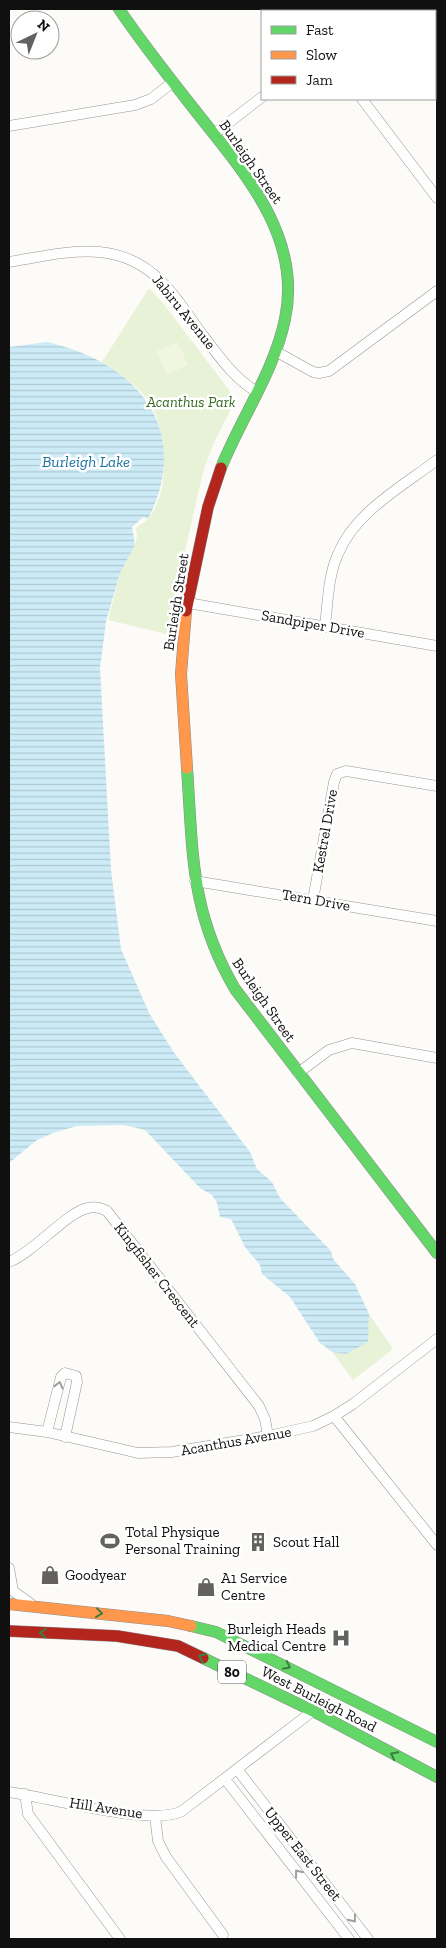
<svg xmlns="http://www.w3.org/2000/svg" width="446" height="1948" font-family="'Zilla Slab',serif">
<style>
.park{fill:#e8f2d7}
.pitch{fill:#f1f6e1}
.water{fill:url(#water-rules)}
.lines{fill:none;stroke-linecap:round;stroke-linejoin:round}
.street-casing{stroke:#969694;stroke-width:11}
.fast-casing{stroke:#8d8c8b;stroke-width:12}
.slow-casing{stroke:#8d8c8b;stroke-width:12}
.jam-casing{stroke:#8d8c8b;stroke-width:12}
.street{stroke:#fffefe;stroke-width:10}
.fast{stroke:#63d668;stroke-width:11}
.slow{stroke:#ff974d;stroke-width:11}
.jam{stroke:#b3261e;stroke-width:11}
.oneway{stroke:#9f9f9f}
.oneway2{stroke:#3e7d40}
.labels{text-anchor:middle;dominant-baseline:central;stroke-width:5;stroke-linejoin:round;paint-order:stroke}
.shield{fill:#fff;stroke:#585858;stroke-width:1}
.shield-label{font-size:14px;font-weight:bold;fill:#101010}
.street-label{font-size:15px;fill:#101010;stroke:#fff}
.park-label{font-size:15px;font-style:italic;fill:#356820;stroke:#fff}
.poi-label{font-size:15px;fill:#101010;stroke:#fff;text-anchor:start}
.water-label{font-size:16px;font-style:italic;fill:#1a72a1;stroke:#fff}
</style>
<defs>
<pattern id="water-rules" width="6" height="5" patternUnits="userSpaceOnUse" patternTransform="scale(1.25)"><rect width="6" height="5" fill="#cdebf6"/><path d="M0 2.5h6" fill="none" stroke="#afc8d2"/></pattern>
</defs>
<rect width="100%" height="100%" fill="#fcfbf7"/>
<path class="park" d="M149 288 163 303 229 390 233 405 213 445 203 472 166 634 108 620 120 573 135 545 137 536 136 528C140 525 145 522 148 519 172 491 168 422 144 395 132 382 116 372 102 362Z
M369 1314 393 1349 353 1380 332 1352 346 1354 368 1326Z"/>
<path class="pitch" d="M178 342 188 365 167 374 156 351Z"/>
<path class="water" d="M47 342C136 362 194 428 148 519L143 517 132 527 135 545 120 573 106 621 100 668 111 870 121 949 149 1013 175 1054 250 1152 257 1169 272 1182 280 1198 331 1251 333 1259 355 1284 369 1314 368 1342 346 1354 332 1352 320 1343 290 1297 262 1274 260 1265 245 1247 231 1219 220 1217 217 1203 212 1195 200 1188 145 1130 124 1125 77 1126 53 1133 37 1140 9 1163V347Z"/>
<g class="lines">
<g class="street-casing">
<path id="street" d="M293 9 295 11
M435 32 437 29
M362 99 437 198
M9 126 135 105 151 99 173 82
M214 134 262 97
M9 262C65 253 118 236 163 283 179 299 191 320 205 338 221 359 234 378 257 392
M277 352 313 372 319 373 329 371 437 291
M188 603 437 646
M325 626C328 602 328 576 338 554 355 512 403 486 437 460
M195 881 437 921
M313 900 334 782 337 774 346 771 437 786
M298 1073 329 1050 352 1043 437 1058
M9 1262C34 1252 67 1212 88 1208 95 1206 101 1208 107 1211L259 1406 265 1419 268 1436
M334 1416 437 1545
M9 1427 47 1432 138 1453 172 1452 268 1436 313 1426 334 1416 353 1404 437 1339
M47 1432 61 1377 65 1373 76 1376 77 1382 65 1437
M9 1568 13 1591 30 1603
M237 1769 368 1939
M225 1779 349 1939
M9 1792C46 1797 153 1827 182 1811L313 1711
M25 1794 28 1814 120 1939
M155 1816 158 1841 166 1857 223 1935"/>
</g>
<g class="fast-casing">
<path id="fast" d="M119 9C142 43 168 76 194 109 241 169 303 235 285 319 274 372 241 418 221 468
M187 768C193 853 190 912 235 989L437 1253
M191 1626 216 1632 437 1742
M203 1658 313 1711 437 1777"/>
</g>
<g class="slow-casing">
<path id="slow" d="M186 611 181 674 187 768
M9 1604 168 1621 191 1626"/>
</g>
<g class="jam-casing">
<path id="jam" d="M186 611 208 507 221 468
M9 1631 117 1636 178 1646 203 1658"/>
</g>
<use href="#street" class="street"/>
<use href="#fast" class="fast"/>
<use href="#slow" class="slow"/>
<use href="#jam" class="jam"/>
</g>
<defs><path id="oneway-chevron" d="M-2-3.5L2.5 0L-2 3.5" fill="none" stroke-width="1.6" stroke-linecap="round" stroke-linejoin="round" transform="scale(1.25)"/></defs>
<g class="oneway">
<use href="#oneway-chevron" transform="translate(59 1385) rotate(-76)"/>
<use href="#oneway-chevron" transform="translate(298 1873) rotate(-128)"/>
<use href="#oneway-chevron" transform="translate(353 1919) rotate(52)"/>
</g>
<g class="oneway2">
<use href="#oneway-chevron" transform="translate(99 1613) rotate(7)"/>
<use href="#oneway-chevron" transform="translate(43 1633) rotate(-178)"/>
<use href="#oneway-chevron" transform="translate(202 1657) rotate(-155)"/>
<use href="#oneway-chevron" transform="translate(287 1666) rotate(27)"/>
<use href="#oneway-chevron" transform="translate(394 1755) rotate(-152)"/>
</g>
<defs>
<g id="stadium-bare" transform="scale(1.5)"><path d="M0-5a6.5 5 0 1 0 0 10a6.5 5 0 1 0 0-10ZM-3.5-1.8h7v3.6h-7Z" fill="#636261" stroke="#fff" stroke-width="2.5" paint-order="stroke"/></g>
<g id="building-bare" transform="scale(1.5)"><path d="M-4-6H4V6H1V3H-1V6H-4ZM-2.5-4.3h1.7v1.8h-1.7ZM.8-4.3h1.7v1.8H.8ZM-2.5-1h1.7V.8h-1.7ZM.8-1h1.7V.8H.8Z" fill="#636261" stroke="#fff" stroke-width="2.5" paint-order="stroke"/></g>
<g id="shop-bare" transform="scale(1.5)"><path d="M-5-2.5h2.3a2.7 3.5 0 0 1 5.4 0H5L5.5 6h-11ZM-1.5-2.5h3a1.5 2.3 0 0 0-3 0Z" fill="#636261" stroke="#fff" stroke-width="2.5" paint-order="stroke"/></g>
<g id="hospital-bare" transform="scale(1.5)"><path d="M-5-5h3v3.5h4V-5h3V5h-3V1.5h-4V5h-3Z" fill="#636261" stroke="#fff" stroke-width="2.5" paint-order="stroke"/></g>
</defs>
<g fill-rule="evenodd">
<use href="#stadium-bare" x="110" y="1541"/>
<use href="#building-bare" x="258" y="1542"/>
<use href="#shop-bare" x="50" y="1575"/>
<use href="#shop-bare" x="206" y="1587"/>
<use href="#hospital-bare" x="341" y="1638"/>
</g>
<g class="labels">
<rect class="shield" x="218" y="1660.5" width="28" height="23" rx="4"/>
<g class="shield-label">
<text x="232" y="1672">80</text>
</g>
<g class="street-label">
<text transform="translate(251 162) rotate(55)">Burleigh Street</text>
<text transform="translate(184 312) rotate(51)">Jabiru Avenue</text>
<text transform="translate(176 602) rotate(-81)">Burleigh Street</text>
<text transform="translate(313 624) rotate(10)">Sandpiper Drive</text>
<text transform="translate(325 831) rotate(-80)">Kestrel Drive</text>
<text transform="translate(316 900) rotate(10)">Tern Drive</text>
<text transform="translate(264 1000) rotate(55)">Burleigh Street</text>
<text transform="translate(157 1275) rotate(52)">Kingfisher Crescent</text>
<text transform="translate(236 1441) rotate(-10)">Acanthus Avenue</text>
<text transform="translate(319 1699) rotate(27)">West Burleigh Road</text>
<text transform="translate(106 1808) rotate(9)">Hill Avenue</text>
<text transform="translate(303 1854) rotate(52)">Upper East Street</text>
</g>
<g class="park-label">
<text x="191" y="402">Acanthus Park</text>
</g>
<g class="poi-label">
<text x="125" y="1532">Total Physique<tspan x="125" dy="17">Personal Training</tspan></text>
<text x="273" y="1542">Scout Hall</text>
<text x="65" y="1575">Goodyear</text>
<text x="221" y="1578">A1 Service<tspan x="221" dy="17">Centre</tspan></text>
<text x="326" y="1629" text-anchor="end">Burleigh Heads<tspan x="326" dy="17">Medical Centre</tspan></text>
</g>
<g class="water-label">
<text x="86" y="461">Burleigh Lake</text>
</g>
</g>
<rect width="446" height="1948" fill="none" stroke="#101010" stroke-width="20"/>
<rect x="261" y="10" width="175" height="90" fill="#ffffff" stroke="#9f9f9f"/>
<rect x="271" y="26" width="25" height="8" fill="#63d668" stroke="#9f9f9f"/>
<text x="306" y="35" font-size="15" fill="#101010">Fast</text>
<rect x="271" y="51" width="25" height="8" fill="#ff974d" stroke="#9f9f9f"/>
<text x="306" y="60" font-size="15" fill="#101010">Slow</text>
<rect x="271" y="76" width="25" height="8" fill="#b3261e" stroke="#9f9f9f"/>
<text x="306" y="85" font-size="15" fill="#101010">Jam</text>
<g transform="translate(35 35) rotate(43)"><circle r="24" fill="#ffffff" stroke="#9f9f9f"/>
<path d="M0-4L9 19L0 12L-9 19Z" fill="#636261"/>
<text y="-8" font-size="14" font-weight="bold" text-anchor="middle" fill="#101010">N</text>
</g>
</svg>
